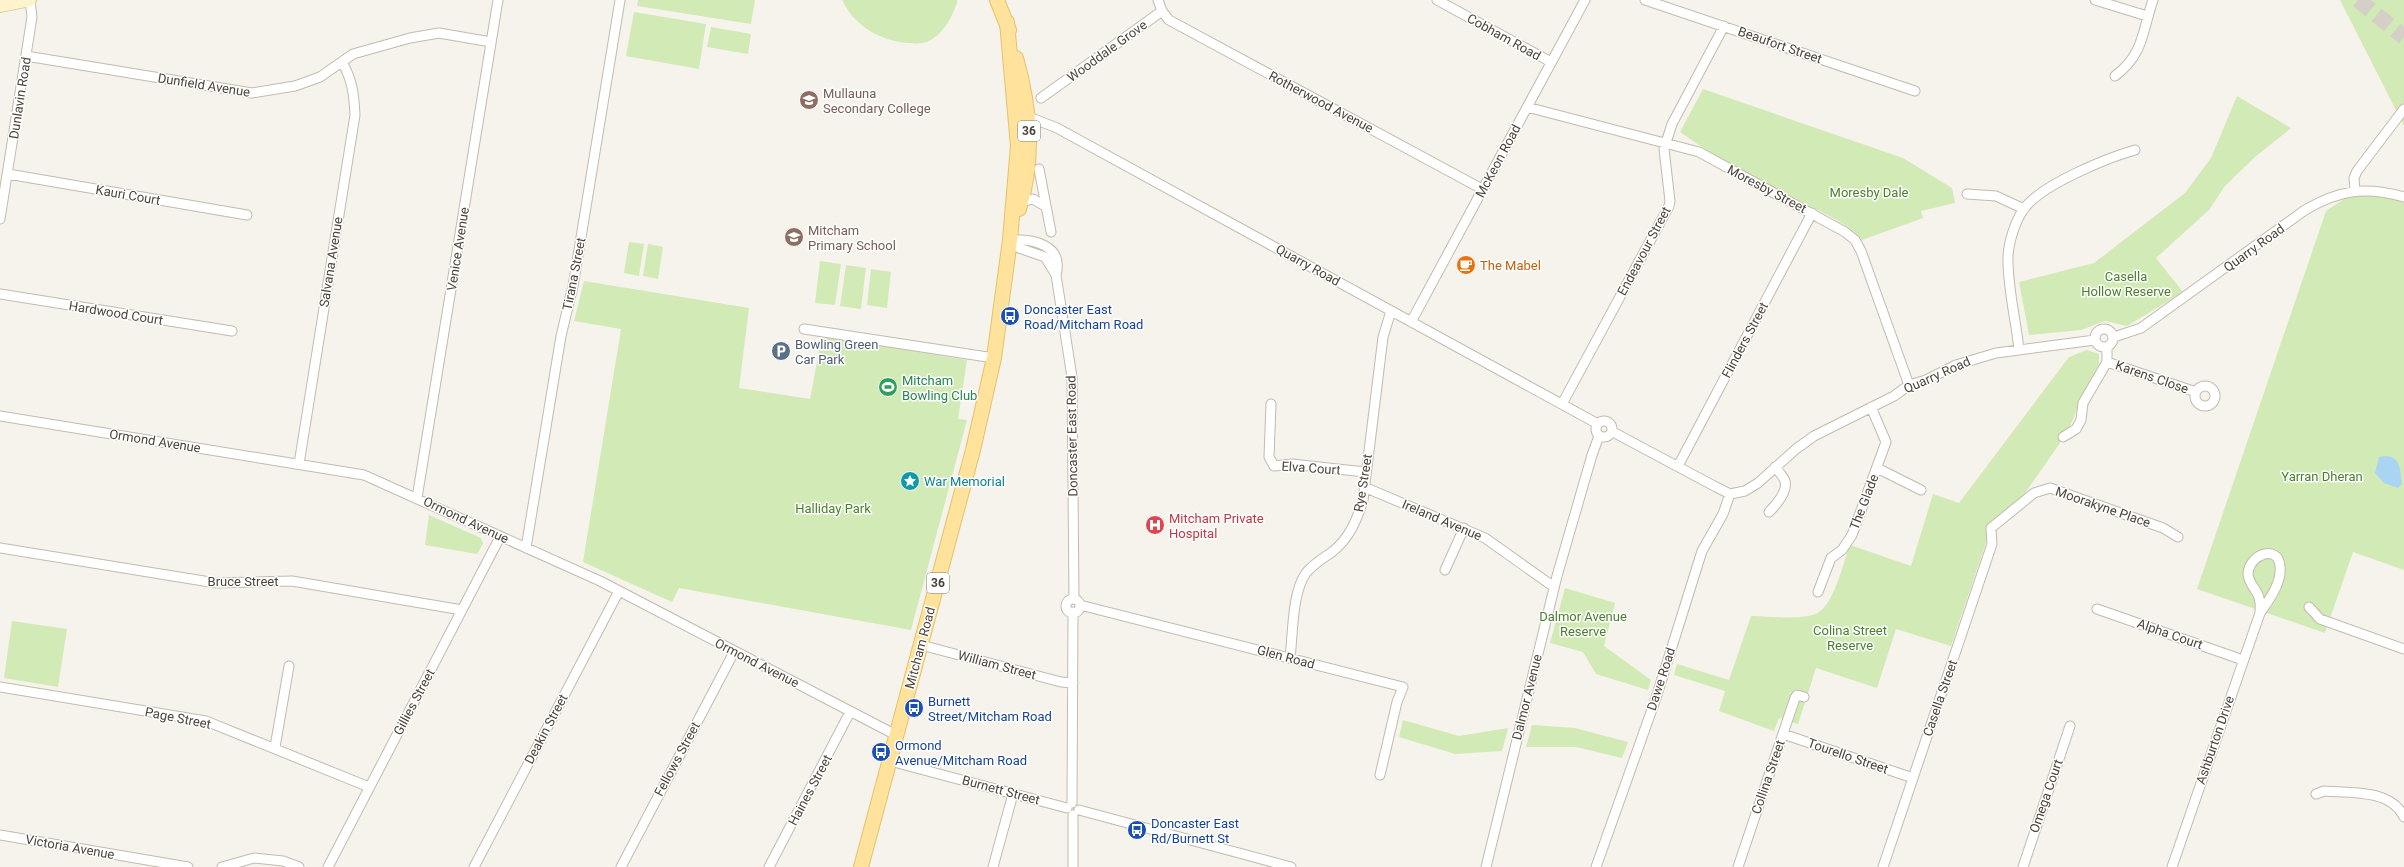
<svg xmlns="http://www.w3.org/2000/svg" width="2404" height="867" font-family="Roboto,sans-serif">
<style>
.green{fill:#d2eab5}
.water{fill:#a9d4f2}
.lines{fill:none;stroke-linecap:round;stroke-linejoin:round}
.motorway-tunnel{stroke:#d4d0c8;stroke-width:16;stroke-dasharray:16 8;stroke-linecap:butt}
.minor-casing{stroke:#c2bbae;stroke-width:11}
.secondary-casing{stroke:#d6c79b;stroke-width:14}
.primary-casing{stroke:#e6c16a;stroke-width:16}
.minor{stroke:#fff;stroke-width:9}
.secondary{stroke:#fff3cd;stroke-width:12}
.primary{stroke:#ffe39c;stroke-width:14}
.labels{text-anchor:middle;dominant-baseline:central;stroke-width:3;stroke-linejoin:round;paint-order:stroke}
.shield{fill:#fff;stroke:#817c74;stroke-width:1}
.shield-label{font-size:12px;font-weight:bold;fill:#4b4439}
.street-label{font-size:13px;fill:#4b4439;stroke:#fff}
.education-label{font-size:13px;fill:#785e54;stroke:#fff;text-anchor:start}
.park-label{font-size:13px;fill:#4a7f2a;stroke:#fff}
.food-label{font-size:13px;fill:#c56008;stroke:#fff;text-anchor:start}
.transit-label{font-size:13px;fill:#164399;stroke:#fff;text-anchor:start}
.service-label{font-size:13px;fill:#4e5e75;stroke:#fff;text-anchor:start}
.leisure-label{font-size:13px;fill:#27864d;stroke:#fff;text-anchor:start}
.culture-label{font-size:13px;fill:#0d838f;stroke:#fff;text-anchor:start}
.health-label{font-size:13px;fill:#be3a42;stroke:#fff;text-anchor:start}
</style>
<rect width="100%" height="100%" fill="#f6f3ec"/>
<path class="green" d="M638 0H755L751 24 637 6Z
M842 0H957V3C951 18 946 30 931 40 926 43 917 44 911 43 882 42 855 27 842 0Z
M2340 0H2404V126Z
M634 12 706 24 699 69 626 56Z
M711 27 751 34 748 54 707 47Z
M1703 89 1903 158 1952 188 1955 203 1921 211 1923 218 1862 240C1847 222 1820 212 1800 201 1759 179 1717 159 1680 132Z
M2237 96 2291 128 2255 157 2225 186 2209 210 2156 258 2183 292 2127 326 2105 321 2081 330 2029 335 2019 282 2094 263 2185 193 2211 158Z
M2360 195 2388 197 2404 202V570L2353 552 2325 633 2197 589 2326 211 2347 197Z
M629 242 644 244 639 276 624 273Z
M648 244 663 247 658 279 643 276Z
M820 261 841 264 835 305 815 303Z
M846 265 866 268 861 309 840 306Z
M871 269 891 272 887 308 867 305Z
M584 281 749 308 739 388 810 399 822 336 967 360 958 419 967 420 911 630 679 588 672 602 583 562 621 329 574 321Z
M2087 350 2099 354V365L2085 390 2071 424 2062 440 2014 509 1991 528 1951 646 1896 629 1877 688 1816 668 1798 724 1779 718 1774 731 1719 711 1725 691 1674 675 1677 664 1729 680 1751 616C1767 616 1806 621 1819 612 1834 603 1844 561 1850 545L1911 566 1933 494 1959 503 2069 357Z
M429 515 481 538 483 544 477 554 425 545Z
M1565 588 1615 603 1604 646 1651 680 1648 690 1596 674 1583 652 1550 643Z
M12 621 67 629 58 687 4 678Z
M1403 720 1459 736 1508 728 1502 751 1455 754 1399 737Z
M1532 725 1575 728 1628 742 1622 758 1576 747H1526Z"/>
<path class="water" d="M2384 456C2402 456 2400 472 2402 484L2398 488 2384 483 2375 473 2379 457Z"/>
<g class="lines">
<path class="motorway-tunnel" d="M2358 0 2404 37"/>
<g class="minor-casing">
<path id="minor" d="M1437 0 1551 62
M1645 0 1915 91
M2095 0 2147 16
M1162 11 1169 20 1482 189
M26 56 252 93 295 86 320 77 353 54 410 38 439 33 491 42
M2115 76C2144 54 2142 32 2153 0
M1041 98 1162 11 1158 0
M1527 107 1699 152 1845 232 1855 240 1861 251 1909 385
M1023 117H1029L1057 128 1598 424
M1039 169 1051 232
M8 174 247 215
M2355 191 2354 178 2357 171 2404 109
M1967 194 1996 196 2024 209
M1021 202 1033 199 1045 206
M0 219 32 17 30 0
M1010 240C1032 239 1064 244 1056 275L1072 377 1074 599
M1010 240 1019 248 1045 257 1056 275
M0 294 232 331
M1411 322 1585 0
M2095 338a9 9 0 1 1 18 0a9 9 0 1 1-18 0Z
M804 329 994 358
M2114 337 2141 328 2305 210C2339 190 2365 186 2404 197
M2019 350C2016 319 2007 286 2008 256 2009 241 2015 222 2023 210 2040 185 2107 158 2135 150
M2107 362 2196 392
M2195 396a10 10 0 1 1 20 0a10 10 0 1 1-20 0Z
M1271 404 1269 457 1274 466 1292 464 1365 472
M1562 404 1669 206 1670 201 1664 149 1672 124 1724 26
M0 416 364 475 600 581 896 735
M1596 429a8 8 0 1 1 16 0a8 8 0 1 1-16 0Z
M1613 432 1716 487 1730 494 1745 491 1758 483 1796 449 1814 436 1894 396 1909 385 1926 380 1956 365 1996 353 2095 340
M2063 437 2076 429 2081 420 2083 403 2107 362V347
M299 464 355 115C354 94 352 79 342 62
M1678 466 1812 213
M1877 468 1921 490
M1364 487 1485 538 1554 587
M417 498 498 0
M1769 512C1776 505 1788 491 1785 481 1783 476 1778 471 1775 467
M0 548 216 583 292 581 462 610
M526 548 561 336 573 286 620 0
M1445 570 1464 528
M1818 592 1831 558 1842 550 1852 535 1886 442 1871 407
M1066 606a7 7 0 1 1 14 0a7 7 0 1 1-14 0Z
M1080 605 1403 687 1397 702 1380 775
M2309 607 2320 619 2404 649
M2097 609 2243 660
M921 645 1061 682 1073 683
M1290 658C1293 634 1292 592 1306 573 1313 564 1322 559 1332 552 1349 539 1357 520 1363 500L1383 337 1391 311
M0 687 206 721 369 787
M1783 734 1913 778
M275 747 289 666
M890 761 1067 808
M2316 794 2324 791C2350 793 2391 789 2404 817
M1072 803 1073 612
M1079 810 1291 867
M1073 815V867
M0 835 188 867
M222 867 254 858 283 861 299 867
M328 867 500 537
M474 867 619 591
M621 867 734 652
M769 867 850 712
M993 867 1013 794
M1486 867 1557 576 1592 455 1599 436
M1596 867 1656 698 1702 551 1723 514 1730 494
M1738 867 1795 698 1797 695 1804 697
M1883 867 1992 544 1991 528 2034 493 2050 488 2163 528 2178 537
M2023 867 2070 726
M2172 867 2260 613C2269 600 2282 583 2280 566 2278 544 2250 554 2248 573 2248 584 2257 589 2259 598 2261 603 2260 608 2260 613"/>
</g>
<g class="secondary-casing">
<path id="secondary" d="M0 6 30 0"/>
</g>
<g class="primary-casing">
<path id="primary" d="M997 0 1009 30
M1016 58C1030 108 1035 158 1019 209
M861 867 973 450 994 358 1010 240 1018 146 1007 22"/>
</g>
<use href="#minor" class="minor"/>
<use href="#secondary" class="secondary"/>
<use href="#primary" class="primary"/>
</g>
<defs>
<g id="school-disc" transform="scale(1)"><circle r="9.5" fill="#8d6e63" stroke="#fff"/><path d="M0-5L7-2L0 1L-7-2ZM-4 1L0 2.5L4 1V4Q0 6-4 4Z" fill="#fff"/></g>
<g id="cafe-disc" transform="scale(1)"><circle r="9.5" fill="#e8710a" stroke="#fff"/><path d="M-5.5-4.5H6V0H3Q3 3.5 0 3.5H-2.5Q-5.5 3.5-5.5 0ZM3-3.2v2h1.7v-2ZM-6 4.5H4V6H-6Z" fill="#fff"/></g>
<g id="bus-disc" transform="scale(1)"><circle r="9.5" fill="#1a4fb4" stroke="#fff"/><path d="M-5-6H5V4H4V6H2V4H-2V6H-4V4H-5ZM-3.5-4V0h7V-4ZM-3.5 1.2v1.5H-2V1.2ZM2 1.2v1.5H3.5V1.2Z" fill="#fff"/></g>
<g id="parking-disc" transform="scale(1)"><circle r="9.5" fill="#5c6f8a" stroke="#fff"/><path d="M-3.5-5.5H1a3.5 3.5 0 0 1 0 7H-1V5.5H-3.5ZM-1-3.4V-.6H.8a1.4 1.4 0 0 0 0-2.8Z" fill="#fff"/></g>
<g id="stadium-disc" transform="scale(1)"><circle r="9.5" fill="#2e9e5b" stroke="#fff"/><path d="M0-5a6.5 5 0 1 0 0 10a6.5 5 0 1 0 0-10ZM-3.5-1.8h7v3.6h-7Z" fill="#fff"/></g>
<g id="sight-disc" transform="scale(1)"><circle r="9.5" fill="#0f9aa8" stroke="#fff"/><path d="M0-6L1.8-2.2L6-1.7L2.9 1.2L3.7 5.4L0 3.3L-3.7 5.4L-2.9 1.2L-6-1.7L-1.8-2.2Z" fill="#fff"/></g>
<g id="hospital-disc" transform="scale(1)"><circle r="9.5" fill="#e0444e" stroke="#fff"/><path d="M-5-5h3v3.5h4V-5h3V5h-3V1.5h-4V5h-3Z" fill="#fff"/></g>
</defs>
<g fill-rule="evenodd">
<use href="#school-disc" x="809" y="100"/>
<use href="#school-disc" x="794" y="237"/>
<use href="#cafe-disc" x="1466" y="265"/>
<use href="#bus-disc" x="1010" y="316"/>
<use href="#parking-disc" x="781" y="351"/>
<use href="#stadium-disc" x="888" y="387"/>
<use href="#sight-disc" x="910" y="481"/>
<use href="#hospital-disc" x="1155" y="525"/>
<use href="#bus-disc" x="914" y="708"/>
<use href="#bus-disc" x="881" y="752"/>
<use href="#bus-disc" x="1137" y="830"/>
</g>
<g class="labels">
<g class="shield">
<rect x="1018" y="121" width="22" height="20" rx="3"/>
<rect x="927" y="573" width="22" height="20" rx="3"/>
</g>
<g class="shield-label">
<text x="1029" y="131">36</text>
<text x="938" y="583">36</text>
</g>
<g class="street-label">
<text transform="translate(1504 37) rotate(29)">Cobham Road</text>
<text transform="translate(1780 45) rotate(19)">Beaufort Street</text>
<text transform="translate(1107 51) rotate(-36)">Wooddale Grove</text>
<text transform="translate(204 85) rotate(9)">Dunfield Avenue</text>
<text transform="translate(20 98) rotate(-81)">Dunlavin Road</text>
<text transform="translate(1321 102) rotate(28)">Rotherwood Avenue</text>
<text transform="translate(1498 161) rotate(-62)">McKeon Road</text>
<text transform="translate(1767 189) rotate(28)">Moresby Street</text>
<text transform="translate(128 195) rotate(10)">Kauri Court</text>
<text transform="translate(2254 248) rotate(-36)">Quarry Road</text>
<text transform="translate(458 249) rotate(-81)">Venice Avenue</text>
<text transform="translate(1644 251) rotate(-62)">Endeavour Street</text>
<text transform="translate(331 262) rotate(-81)">Salvana Avenue</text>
<text transform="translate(1308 265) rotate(29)">Quarry Road</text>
<text transform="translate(574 274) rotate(-79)">Tirana Street</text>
<text transform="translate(116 313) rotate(9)">Hardwood Court</text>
<text transform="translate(1745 340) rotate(-62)">Flinders Street</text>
<text transform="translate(1937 375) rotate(-24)">Quarry Road</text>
<text transform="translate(2152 377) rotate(19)">Karens Close</text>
<text transform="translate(1072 436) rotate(-91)">Doncaster East Road</text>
<text transform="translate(155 441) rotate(9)">Ormond Avenue</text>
<text transform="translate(1311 468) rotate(4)">Elva Court</text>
<text transform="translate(1363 483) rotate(-81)">Rye Street</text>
<text transform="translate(1864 502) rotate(-69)">The Glade</text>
<text transform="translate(2103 507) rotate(19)">Moorakyne Place</text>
<text transform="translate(466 520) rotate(25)">Ormond Avenue</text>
<text transform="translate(1442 520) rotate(23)">Ireland Avenue</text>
<text x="243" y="581">Bruce Street</text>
<text transform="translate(2170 634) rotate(19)">Alpha Court</text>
<text transform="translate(920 648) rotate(-75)">Mitcham Road</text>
<text transform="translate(1286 657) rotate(15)">Glen Road</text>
<text transform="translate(757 663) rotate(27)">Ormond Avenue</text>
<text transform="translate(997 665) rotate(15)">William Street</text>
<text transform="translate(1661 679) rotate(-72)">Dawe Road</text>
<text transform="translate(1527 697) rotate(-76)">Dalmor Avenue</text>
<text transform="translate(1940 698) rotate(-71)">Casella Street</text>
<text transform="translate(414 702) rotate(-62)">Gillies Street</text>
<text transform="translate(178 718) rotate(11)">Page Street</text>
<text transform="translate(546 729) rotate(-62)">Deakin Street</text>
<text transform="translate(2215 740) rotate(-71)">Ashburton Drive</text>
<text transform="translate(1848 756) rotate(19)">Tourello Street</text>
<text transform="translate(677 759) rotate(-62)">Fellows Street</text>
<text transform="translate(1768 777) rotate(-71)">Collina Street</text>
<text transform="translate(810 790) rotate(-62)">Haines Street</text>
<text transform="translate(1001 790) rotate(15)">Burnett Street</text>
<text transform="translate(2046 796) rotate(-71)">Omega Court</text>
<text transform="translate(70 847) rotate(10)">Victoria Avenue</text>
</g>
<g class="education-label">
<text x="823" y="93">Mullauna<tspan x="823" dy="15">Secondary College</tspan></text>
<text x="808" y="230">Mitcham<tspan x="808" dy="15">Primary School</tspan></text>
</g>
<g class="park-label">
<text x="1869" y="192">Moresby Dale</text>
<text x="2126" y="276">Casella<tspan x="2126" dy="15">Hollow Reserve</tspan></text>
<text x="2322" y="476">Yarran Dheran</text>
<text x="833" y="508">Halliday Park</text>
<text x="1583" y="616">Dalmor Avenue<tspan x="1583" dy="15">Reserve</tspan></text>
<text x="1850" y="630">Colina Street<tspan x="1850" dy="15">Reserve</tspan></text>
</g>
<g class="food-label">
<text x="1480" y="265">The Mabel</text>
</g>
<g class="transit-label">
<text x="1024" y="309">Doncaster East<tspan x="1024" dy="15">Road/Mitcham Road</tspan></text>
<text x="928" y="701">Burnett<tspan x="928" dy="15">Street/Mitcham Road</tspan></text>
<text x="895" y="745">Ormond<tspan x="895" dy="15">Avenue/Mitcham Road</tspan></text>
<text x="1151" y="823">Doncaster East<tspan x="1151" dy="15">Rd/Burnett St</tspan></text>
</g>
<g class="service-label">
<text x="795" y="344">Bowling Green<tspan x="795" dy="15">Car Park</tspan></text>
</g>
<g class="leisure-label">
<text x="902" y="380">Mitcham<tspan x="902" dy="15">Bowling Club</tspan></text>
</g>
<g class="culture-label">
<text x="924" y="481">War Memorial</text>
</g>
<g class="health-label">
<text x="1169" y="518">Mitcham Private<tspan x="1169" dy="15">Hospital</tspan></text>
</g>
</g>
</svg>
